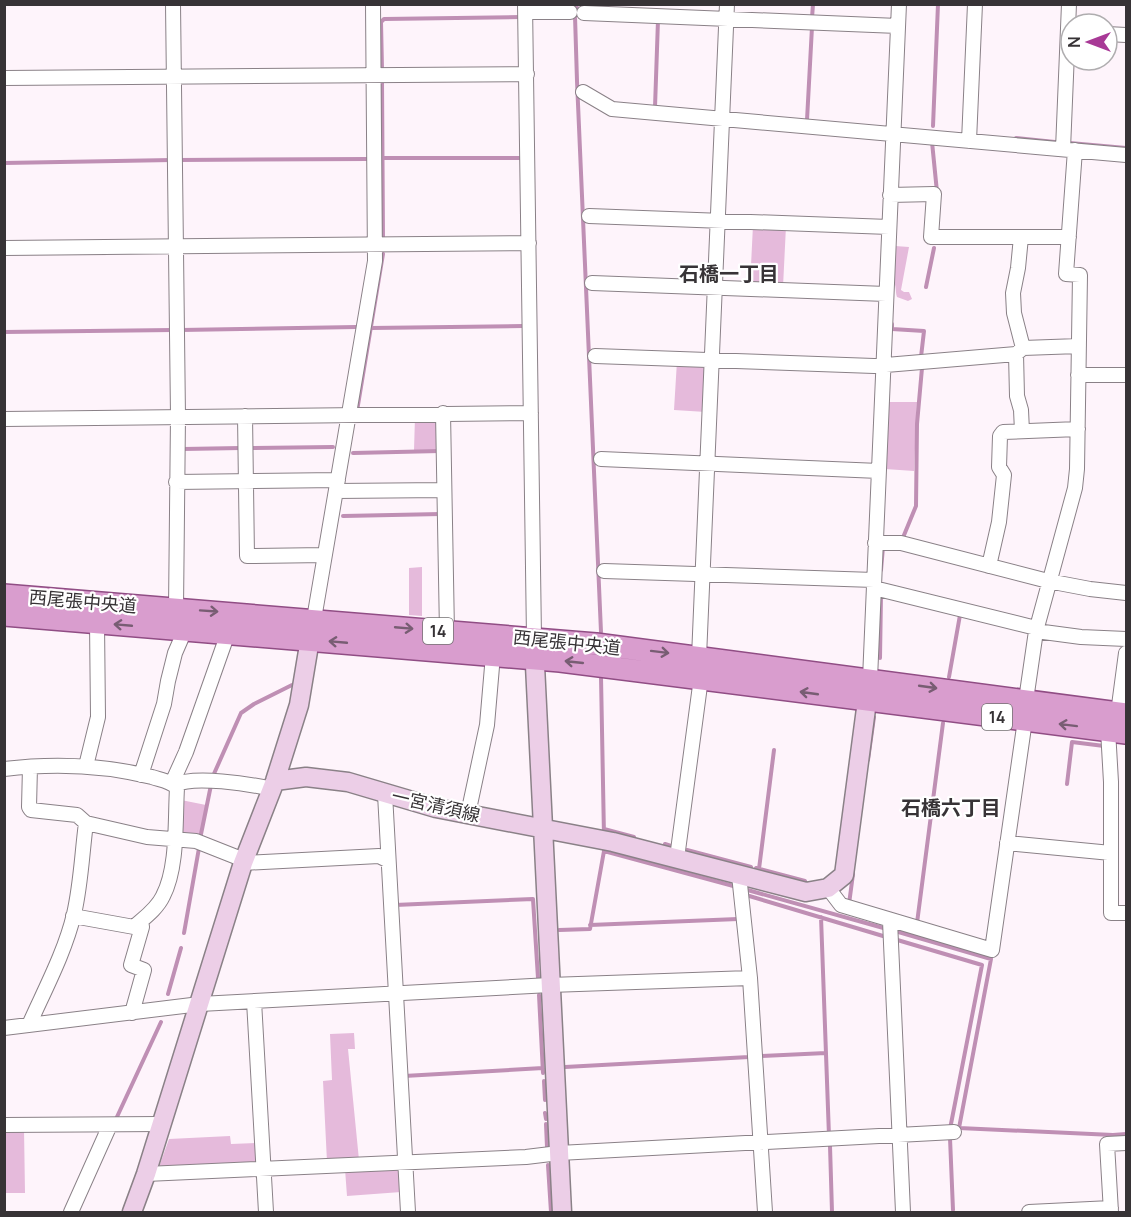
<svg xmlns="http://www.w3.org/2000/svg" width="1131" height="1217" font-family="Manrope,'Noto Sans JP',sans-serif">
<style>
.green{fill:#e5badb}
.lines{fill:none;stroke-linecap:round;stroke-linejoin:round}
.stream{stroke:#bf8fb4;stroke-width:4}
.street-casing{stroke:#8a8187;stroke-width:16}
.secondary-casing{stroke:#8a8187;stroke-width:21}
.primary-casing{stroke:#904d84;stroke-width:24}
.street{stroke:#fff;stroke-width:14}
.secondary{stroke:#eccee7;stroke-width:18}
.primary{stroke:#d99dce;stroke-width:21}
.oneway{stroke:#785d73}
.labels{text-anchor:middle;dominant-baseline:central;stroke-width:4.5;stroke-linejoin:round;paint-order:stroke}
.shield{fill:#fff;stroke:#737072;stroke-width:1.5}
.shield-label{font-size:16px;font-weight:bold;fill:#373336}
.street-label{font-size:18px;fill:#373336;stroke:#fff}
.neighbourhood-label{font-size:20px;font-weight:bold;fill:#373336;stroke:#fff}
</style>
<rect width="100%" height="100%" fill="#fef4fb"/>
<path class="green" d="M753 225 786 226 783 287 750 286Z
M895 246 909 247 901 290 904 292H909L912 299 908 301 897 297C895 291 897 286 893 281Z
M677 361 705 362 706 412 674 410Z
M888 402H917L914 471 885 469Z
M438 416V450H414L415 417Z
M422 567V616L409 615V568Z
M181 800 206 805 199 838 180 833Z
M354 1033 355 1049H348L359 1160 327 1162 323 1081 332 1080 330 1034Z
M4 1129H24L25 1193H5Z
M230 1136 231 1144 259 1143 257 1165 159 1167 169 1139Z
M399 1168 401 1192 347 1196 345 1169Z"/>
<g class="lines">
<path class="stream" d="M577 4 575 16 577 81 601 632
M812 18 813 4
M382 69 381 22 384 19 521 17
M382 81 383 239
M655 107 658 20
M807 120 812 27
M933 126 938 4
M1016 138 1055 142
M932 142 937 192
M1070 143 1126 148
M382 158H523
M179 160 368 159
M4 163 172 160
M926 287 934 248
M892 324V329L924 331 921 357
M371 328 523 326
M181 330 356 327
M4 332 173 330
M357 411 383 254
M250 448 333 447
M183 452V449L241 448
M353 453 440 451
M343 516 441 514
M902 540 916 506 917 424 922 368
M881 570 883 547
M880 658 881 595H884
M601 677 604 836
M949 677 960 615 958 614
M868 760 874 717
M213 776 241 713 254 704 292 685
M1067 784 1072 742 1104 746
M604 829 634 837
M200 839 211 785
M665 844 671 846
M604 846V851L737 887
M687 850 751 867
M756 868 805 881
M759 869 774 750
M744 889 887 929
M746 895 883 936
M395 904V905L533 899 538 978
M850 904H849L853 874
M821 917 829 1136
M915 922 917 923 943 723
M590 925 738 919
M559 930 590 929 604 851
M895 931 991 959 959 1128 1113 1135 1126 1134
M184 933 199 848
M894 939 982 965 950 1129
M168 994 181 948
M539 995 543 1073
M760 1056 826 1053
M565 1067 749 1057V1054
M404 1076 543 1068
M544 1081 545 1100
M545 1113 546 1119
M116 1119 161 1022
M546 1124 547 1147
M950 1138 953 1210
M830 1146 832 1212
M548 1165 551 1212"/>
<g class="street-casing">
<path id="street" d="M173 4 178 416 176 609
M525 4 534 638
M526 12H570
M584 13 898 26
M1107 34 1126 35
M4 78 527 74
M583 92 612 109 1126 155
M969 141 975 4
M1063 149 1069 4
M890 195 934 194 931 237H1069
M589 216 889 227
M1021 237 1018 268 1013 293 1014 313 1023 348
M4 248 529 243
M592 283 886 294
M1016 354 1017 396 1021 410 1022 431
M595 356 874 366 1016 354 1023 348 1079 346
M1078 375H1126
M443 413 447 632
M245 416 247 556 325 555
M4 419 531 413
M601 459 879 471
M176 482 338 480
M336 491 444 490
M875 543H901L1048 581 1090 589 1126 593
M989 566 999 522 1004 475 999 467 1000 436 1003 432 1078 429
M604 571 874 580
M874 588 1036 628
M314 619 375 261 373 4
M1036 631 1081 637 1126 639
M699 657 727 4
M870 679 899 4
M1026 700 1036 631 1075 488 1077 469 1080 275 1066 274 1075 150
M1118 713 1126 653
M1108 730 1111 782V913H1126
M86 766 98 717 97 623
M30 767 29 807 31 810 77 815 86 823 147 837 196 841 244 860
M4 769C53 763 104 765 152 777 161 780 171 781 177 788 175 821 178 867 163 896 157 909 144 918 134 927L73 916
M141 775 164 704 168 681 175 653 185 630
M172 783 186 752 228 633
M175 785C193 775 250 784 272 789
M385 794 408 1212
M468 814 487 725 493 655
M1007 843 1111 853
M677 858 701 678
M243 863 379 856 387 860
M739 875 750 978 765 1212
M828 888 841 905 992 950 1025 720
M890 921 903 1212
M254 1001 266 1212
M132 1013 144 970 131 965 142 927 141 921
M29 1025C45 989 65 952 74 914 81 884 82 853 86 823
M4 1028 200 1004 550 985 750 978
M4 1125 161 1124
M146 1174 526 1157 559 1153 954 1132
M71 1212 110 1125
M1029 1212 1111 1208
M1111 1212 1107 1144 1126 1143"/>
</g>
<g class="secondary-casing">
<path id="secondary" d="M534 645 562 1212
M275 781 306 777 348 782 436 808 613 842 806 892 828 888 844 875 869 686
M132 1212 146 1174 243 863 275 781 299 705 312 627"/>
</g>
<g class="primary-casing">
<path id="primary" d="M4 595 596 644 1126 714
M4 615 560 661 1126 733"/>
</g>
<use href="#street" class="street"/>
<use href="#secondary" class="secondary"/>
<use href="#primary" class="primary"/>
</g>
<defs><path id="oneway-shaft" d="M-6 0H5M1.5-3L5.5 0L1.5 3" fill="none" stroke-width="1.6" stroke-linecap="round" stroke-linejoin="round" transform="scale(1.5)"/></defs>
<g class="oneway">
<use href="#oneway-shaft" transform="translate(209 611) rotate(4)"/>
<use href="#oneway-shaft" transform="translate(123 625) rotate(-175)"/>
<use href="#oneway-shaft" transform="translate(404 628) rotate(5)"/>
<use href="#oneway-shaft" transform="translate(338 642) rotate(-175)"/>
<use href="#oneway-shaft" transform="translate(660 652) rotate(7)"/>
<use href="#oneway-shaft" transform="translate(574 662) rotate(-174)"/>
<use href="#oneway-shaft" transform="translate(928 687) rotate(8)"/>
<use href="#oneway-shaft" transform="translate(809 693) rotate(-172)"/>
<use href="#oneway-shaft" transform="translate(1068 725) rotate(-173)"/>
</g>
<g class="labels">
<g class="shield">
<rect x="423" y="618" width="30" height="26" rx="4.5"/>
<rect x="982" y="704" width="30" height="26" rx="4.5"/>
</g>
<g class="shield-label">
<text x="438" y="631">14</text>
<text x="997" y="717">14</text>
</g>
<g class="street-label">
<text transform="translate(83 601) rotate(5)">西尾張中央道</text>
<text transform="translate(567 642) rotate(6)">西尾張中央道</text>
<text transform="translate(436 805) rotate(13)">一宮清須線</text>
</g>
<g class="neighbourhood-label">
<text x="729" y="273">石橋一丁目</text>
<text x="951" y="807">石橋六丁目</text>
</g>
</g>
<rect width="1131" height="1217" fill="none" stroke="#373336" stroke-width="12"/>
<g transform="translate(1089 42) rotate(270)"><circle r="28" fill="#ffffff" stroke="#afadaf" stroke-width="1.5"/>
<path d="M0-4.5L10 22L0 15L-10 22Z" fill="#a83996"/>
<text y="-9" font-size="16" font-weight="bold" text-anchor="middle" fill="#373336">N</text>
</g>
</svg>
